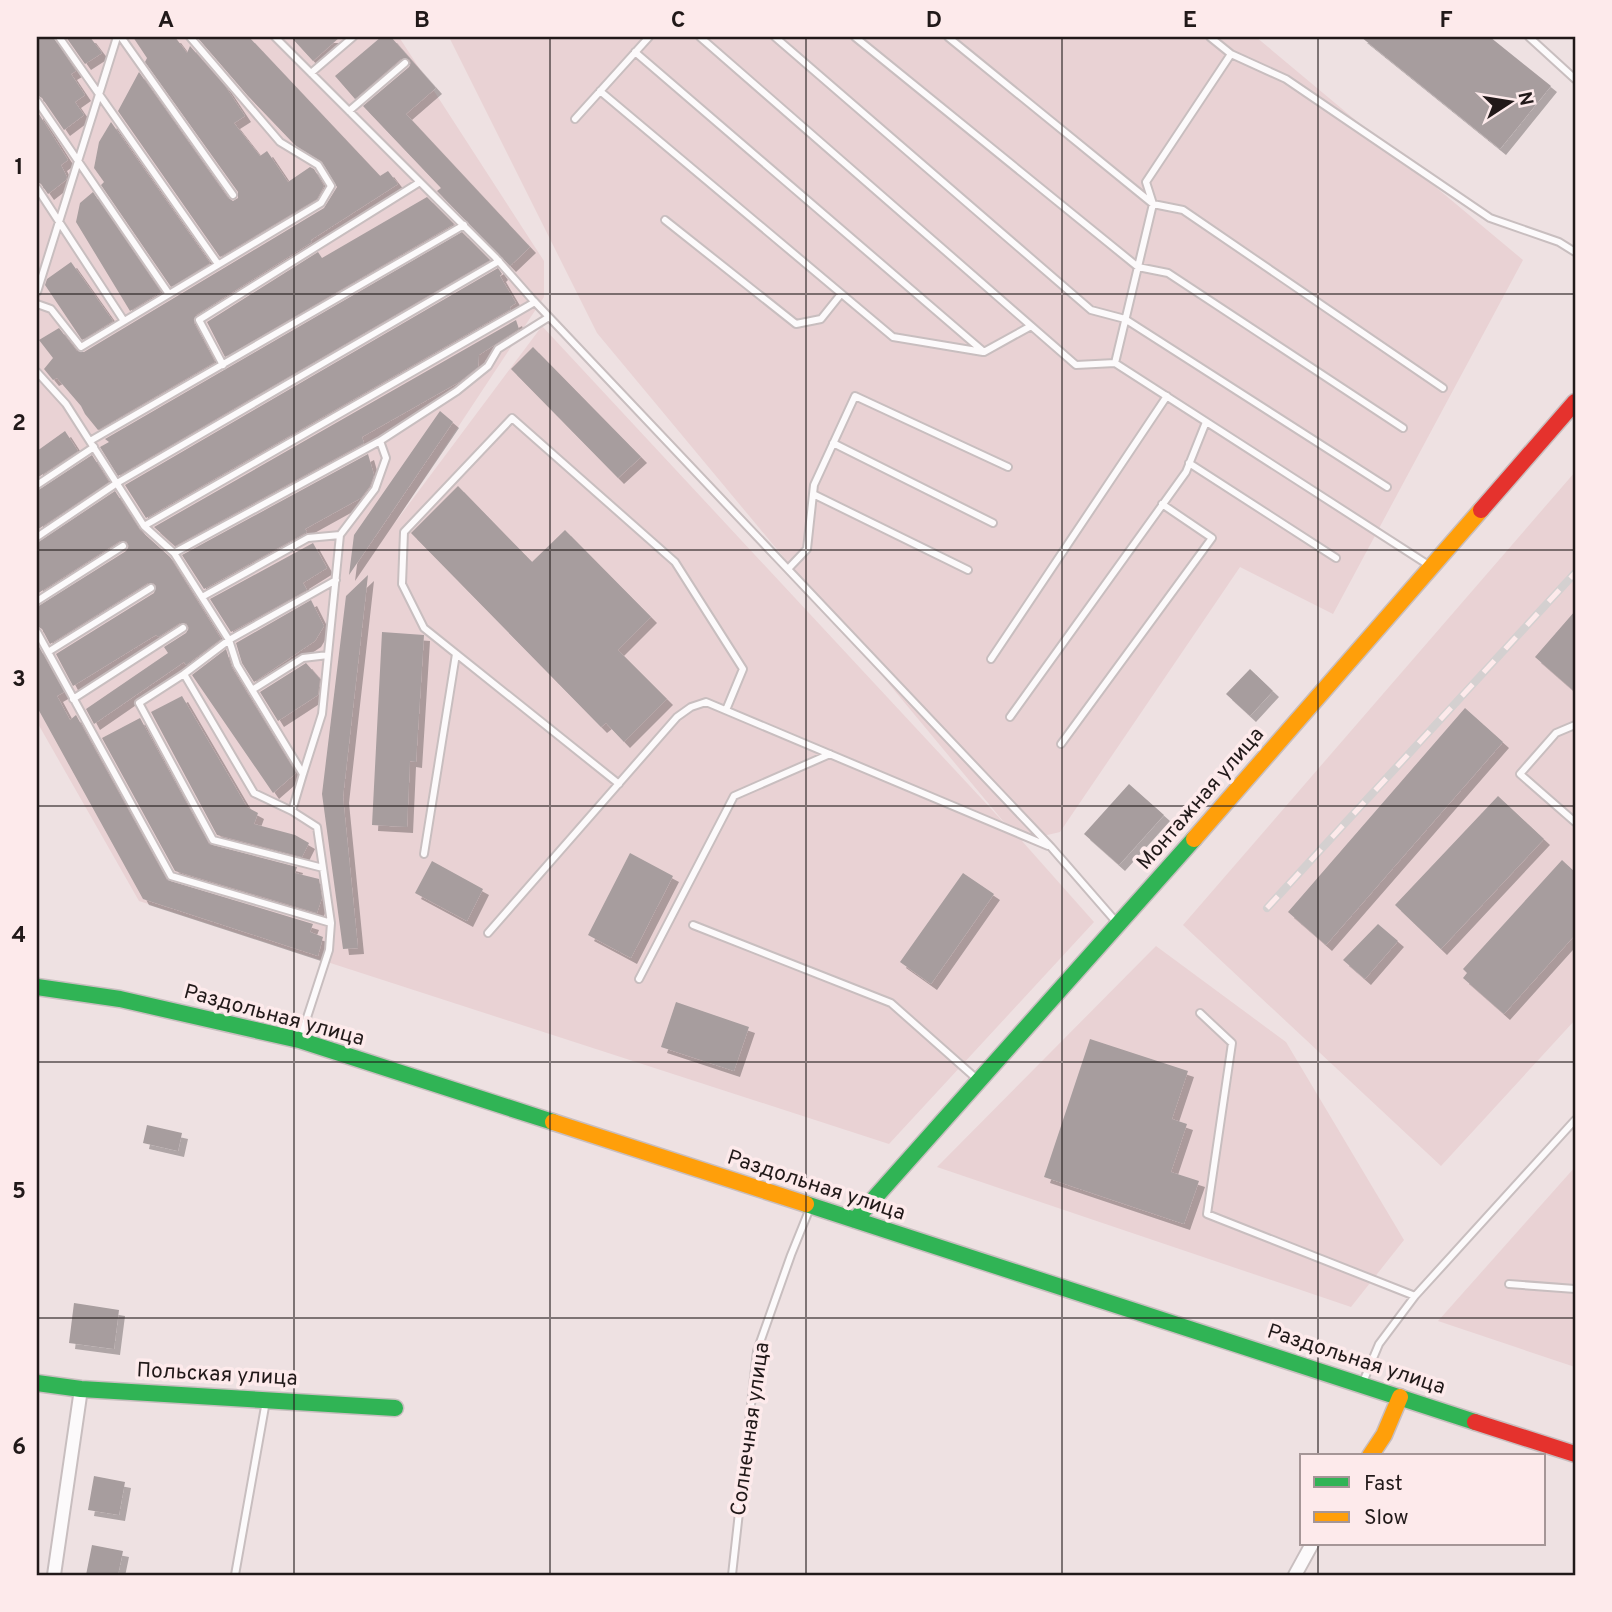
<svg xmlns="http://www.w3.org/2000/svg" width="1612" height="1612" font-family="Overpass,sans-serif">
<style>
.built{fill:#e9d2d4}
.building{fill:#a79d9e;filter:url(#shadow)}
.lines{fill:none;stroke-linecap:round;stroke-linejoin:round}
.lane-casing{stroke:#c8bebf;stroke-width:10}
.street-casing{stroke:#c8bebf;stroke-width:16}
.fast-casing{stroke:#c8bebf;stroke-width:19}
.slow-casing{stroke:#c8bebf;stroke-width:19}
.jam-casing{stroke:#c8bebf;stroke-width:19}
.lane{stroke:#fcfafb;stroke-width:6}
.street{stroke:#fcfafb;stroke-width:12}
.fast{stroke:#30b455;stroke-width:16}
.slow{stroke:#ff9f0a;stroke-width:16}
.jam{stroke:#e5322d;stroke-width:16}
.rail-casing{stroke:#d4d0d0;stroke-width:8}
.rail{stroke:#fdeaeb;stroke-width:5;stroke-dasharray:16;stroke-linecap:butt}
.grid{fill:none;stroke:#211919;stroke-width:2;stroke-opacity:0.55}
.labels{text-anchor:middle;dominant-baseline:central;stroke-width:7;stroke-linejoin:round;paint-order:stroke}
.street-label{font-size:21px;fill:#211919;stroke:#fdeaeb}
.neatline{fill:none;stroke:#211919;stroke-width:2.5}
.grid-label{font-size:23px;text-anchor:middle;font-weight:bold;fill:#211919}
</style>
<defs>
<filter id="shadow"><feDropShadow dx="6" dy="6" stdDeviation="0" flood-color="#0004"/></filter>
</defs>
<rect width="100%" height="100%" fill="#eee1e2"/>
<path class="built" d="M37 37H399L544 261V297L394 524 542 326 1008 827 597 333 449 37H1256L1523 260 1333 614 1240 567 1060 832 1022 841 1094 922 889 1144 139 901 37 722Z
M1575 472V1020L1441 1166 1183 925Z
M1156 946 1286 1042 1404 1240 1351 1307 937 1167Z
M1575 1167V1367L1438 1321Z"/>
<path class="building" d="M37 37H53L76 71 71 74 85 95 75 102 84 115 64 130 42 98 37 95Z
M66 37H90L102 53 85 64Z
M133 37H175L187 53 190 46 225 86 245 116 234 123 260 156 267 151 288 182 310 167 314 169 324 186 317 199 220 257 118 111 139 72 228 198 233 201 238 198V192L145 62 147 58Z
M197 37H249L380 176 388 171 398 184 311 240 312 242 196 315 194 323 215 362 98 430 85 414 81 406 57 378 53 380 44 369 53 358 39 340 59 328 77 351 84 352 324 208 337 187 322 162 295 145 248 96Z
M291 37H340L313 61Z
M381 37H391L436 88 406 114 530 247 510 266 437 191 441 188 363 106 409 67 411 63 409 59H401L355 99 335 76Z
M1361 37H1490L1551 86 1500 149Z
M37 111 68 160 61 165 67 177 66 180 48 194 41 184 37 182Z
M111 122 210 263 171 287 101 185 104 182 94 168 99 142Z
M93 192 161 292 130 311 76 222 80 203Z
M427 197 454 224 225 357 207 322 318 252 322 258Z
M462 232 490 260 118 476 100 447 109 442 105 439Z
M71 262 113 321 82 340 45 285 47 279Z
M498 268 502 274 500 276 516 303 510 307 511 309 146 518 125 485Z
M516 320 519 329 479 355 478 367 459 382 362 437 364 443 175 546 154 527Z
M533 347 641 457 618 478 511 369Z
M440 411 453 422 349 575 354 535Z
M65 431 78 451 37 478V451Z
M368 454 374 475 370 486 361 498 305 529 307 532 204 589 182 555Z
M92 455 109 482 37 530V491Z
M458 486 532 562 565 530 651 617 618 650 667 699 624 742 606 723 601 727 411 533Z
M115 491 140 530 170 557 221 639 186 665 184 662 94 724 86 709 168 653 164 647 186 633 189 628 186 623H180L158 637 156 635 73 686 56 654 154 593 156 586 153 583H148L50 644 42 629 37 626V607L126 551 129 546 126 541H120L37 594V543Z
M313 543 327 568 303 583 307 590 231 632 210 599Z
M368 575 343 797 358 948 343 949 322 794 346 596Z
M311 600 324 626 315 641 254 682 242 663 236 643Z
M1575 611V692L1535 657Z
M382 632 424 635 416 762 410 761 407 827 372 825Z
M37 643 64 692 57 696 70 720 76 715 167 880 313 924 310 932 323 937 318 956 143 899 37 707Z
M226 649 232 668 296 773 273 793 192 675Z
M306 663 320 679 318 695 278 721 260 692Z
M1250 669 1273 691 1250 716 1226 694Z
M182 696 247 807 258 813 254 824 295 835 309 843 302 857 217 835 151 712Z
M1465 708 1503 742 1326 945 1288 912Z
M140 718 209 844 297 867 295 873 319 879 322 898 317 913 175 871 102 738Z
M1129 784 1164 815 1119 865 1084 834Z
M1498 796 1544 839 1441 949 1395 905Z
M630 853 673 876 631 958 588 935Z
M1562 860 1575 872V935L1504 1014 1463 978 1467 973 1463 969Z
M432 861 483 889 467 921 415 893Z
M963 873 994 894 931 984 900 962Z
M1378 924 1398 941 1365 979 1343 960Z
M676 1002 749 1027 734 1071 661 1047Z
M1090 1039 1188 1071 1172 1119 1187 1124 1171 1172 1199 1181 1184 1224 1044 1177Z
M147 1125 182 1133 178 1151 143 1143Z
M74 1303 119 1310 114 1349 69 1343Z
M94 1476 125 1482 119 1515 88 1510Z
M92 1545 123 1551 118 1575H86Z"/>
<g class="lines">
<g class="lane-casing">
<path id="lane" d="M59 37 218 264
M121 37 233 195
M275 37 495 257 532 299 1051 847 1118 924
M700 37 1076 365 1115 363
M775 37 1091 310 1125 319 1387 487
M855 37 1138 267 1168 273 1403 428
M948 37 1153 204 1183 210 1443 388
M1210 37 1231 54 1286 79 1490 218 1559 242 1575 252
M1529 37 1575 79
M635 52 984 352 1031 326
M1231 54 1146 182 1153 204 1115 363 1430 566
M311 73 353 37
M600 91 893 337 983 352
M37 101 169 294
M349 111 405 63
M575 119 649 37
M37 188 124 321
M665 220 796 324 821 319 841 294
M37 292 117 37
M37 304 51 309 81 347 321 203 331 186 318 165 280 142 190 37
M223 365 199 320 420 182
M37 372 66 404 144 526 174 553 229 640 237 665 303 774 292 811 317 827 331 923 329 950 300 1039
M90 441 464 225
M380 441 457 391 488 366 498 349 549 317
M833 443 993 523
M1189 463 1336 558
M37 485 94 447
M813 494 968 570
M144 526 535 302
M37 537 117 483 499 261
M174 553 380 441 386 458 375 489 340 535 322 714 303 774
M788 569 807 549 814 485 855 396 1008 467
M202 597 308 538 340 535
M37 601 123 546
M37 632 171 876 331 923
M48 652 151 588
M991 659 1167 396
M184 674 139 703 213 840 323 868
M252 690 303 658 328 655
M73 699 183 628
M1010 717 1186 472 1206 422
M1575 725 1556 733 1520 774 1575 822
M1061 744 1212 538 1162 504
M619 784 424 628 402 584 404 532 512 418 675 562 743 669 726 710
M292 811 254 793 184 674 229 640 336 580
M424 854 456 654
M693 925 891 1003 978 1080
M488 933 677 717 691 707 706 702 1048 846
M639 979 734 796 830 754
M1200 1013 1232 1043 1207 1214 1415 1296
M1509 1284 1575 1289
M1363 1382 1379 1344 1415 1296 1575 1120
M235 1575 266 1401
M732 1575 757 1351 791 1255 810 1208"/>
</g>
<g class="street-casing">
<path id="street" d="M54 1575 81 1389
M1295 1575 1312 1544"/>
</g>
<g class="fast-casing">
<path id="fast" d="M37 987 120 999 299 1040 553 1122
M806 1204 1475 1422
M855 1220 1194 839
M37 1383 81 1389 395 1408"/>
</g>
<g class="slow-casing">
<path id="slow" d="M1194 839 1481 510
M553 1122 806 1204
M1370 1456 1384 1435 1400 1397"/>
</g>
<g class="jam-casing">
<path id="jam" d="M1481 510 1575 402
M1475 1422 1575 1454"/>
</g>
<use href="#lane" class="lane"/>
<use href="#street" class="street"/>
<use href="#fast" class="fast"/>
<use href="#slow" class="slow"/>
<use href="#jam" class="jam"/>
<g class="rail-casing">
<path id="rail" d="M1267 908 1575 573"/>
</g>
<use href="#rail" class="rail"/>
</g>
<path class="grid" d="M294 37V1575M550 37V1575M806 37V1575M1062 37V1575M1318 37V1456M37 294H1575M37 550H1575M37 806H1575M37 1062H1575M37 1318H1575M1318 1544V1575"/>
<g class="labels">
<g class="street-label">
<text transform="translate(1201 799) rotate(-49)">Монтажная улица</text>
<text transform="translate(274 1016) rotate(15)">Раздольная улица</text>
<text transform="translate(816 1186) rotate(18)">Раздольная улица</text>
<text transform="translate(1356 1360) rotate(18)">Раздольная улица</text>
<text transform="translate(217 1375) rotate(3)">Польская улица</text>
<text transform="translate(751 1429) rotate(-82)">Солнечная улица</text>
</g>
</g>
<rect width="1612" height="1612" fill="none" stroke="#fdeaeb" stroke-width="77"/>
<rect x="1300" y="1454" width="245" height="91" fill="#fdeaeb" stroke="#a59697" stroke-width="2"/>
<rect x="1314" y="1477" width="35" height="10" fill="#30b455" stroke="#a59697" stroke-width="2"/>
<text x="1364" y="1490" font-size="21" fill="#211919">Fast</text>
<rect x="1314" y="1512" width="35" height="10" fill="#ff9f0a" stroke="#a59697" stroke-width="2"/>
<text x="1364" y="1524" font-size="21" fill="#211919">Slow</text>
<g transform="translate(1510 102) rotate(78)" stroke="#fdeaeb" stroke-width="5" paint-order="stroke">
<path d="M0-5L12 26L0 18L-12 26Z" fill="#211919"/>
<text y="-10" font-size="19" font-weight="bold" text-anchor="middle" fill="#211919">N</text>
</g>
<rect x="38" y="38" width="1536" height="1536" class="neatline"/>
<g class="grid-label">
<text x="166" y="27">A</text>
<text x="422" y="27">B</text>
<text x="678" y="27">C</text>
<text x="934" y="27">D</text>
<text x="1190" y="27">E</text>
<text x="1446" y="27">F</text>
<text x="19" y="174">1</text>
<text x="19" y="430">2</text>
<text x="19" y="686">3</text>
<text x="19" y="942">4</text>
<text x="19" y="1198">5</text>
<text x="19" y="1454">6</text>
</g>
</svg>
